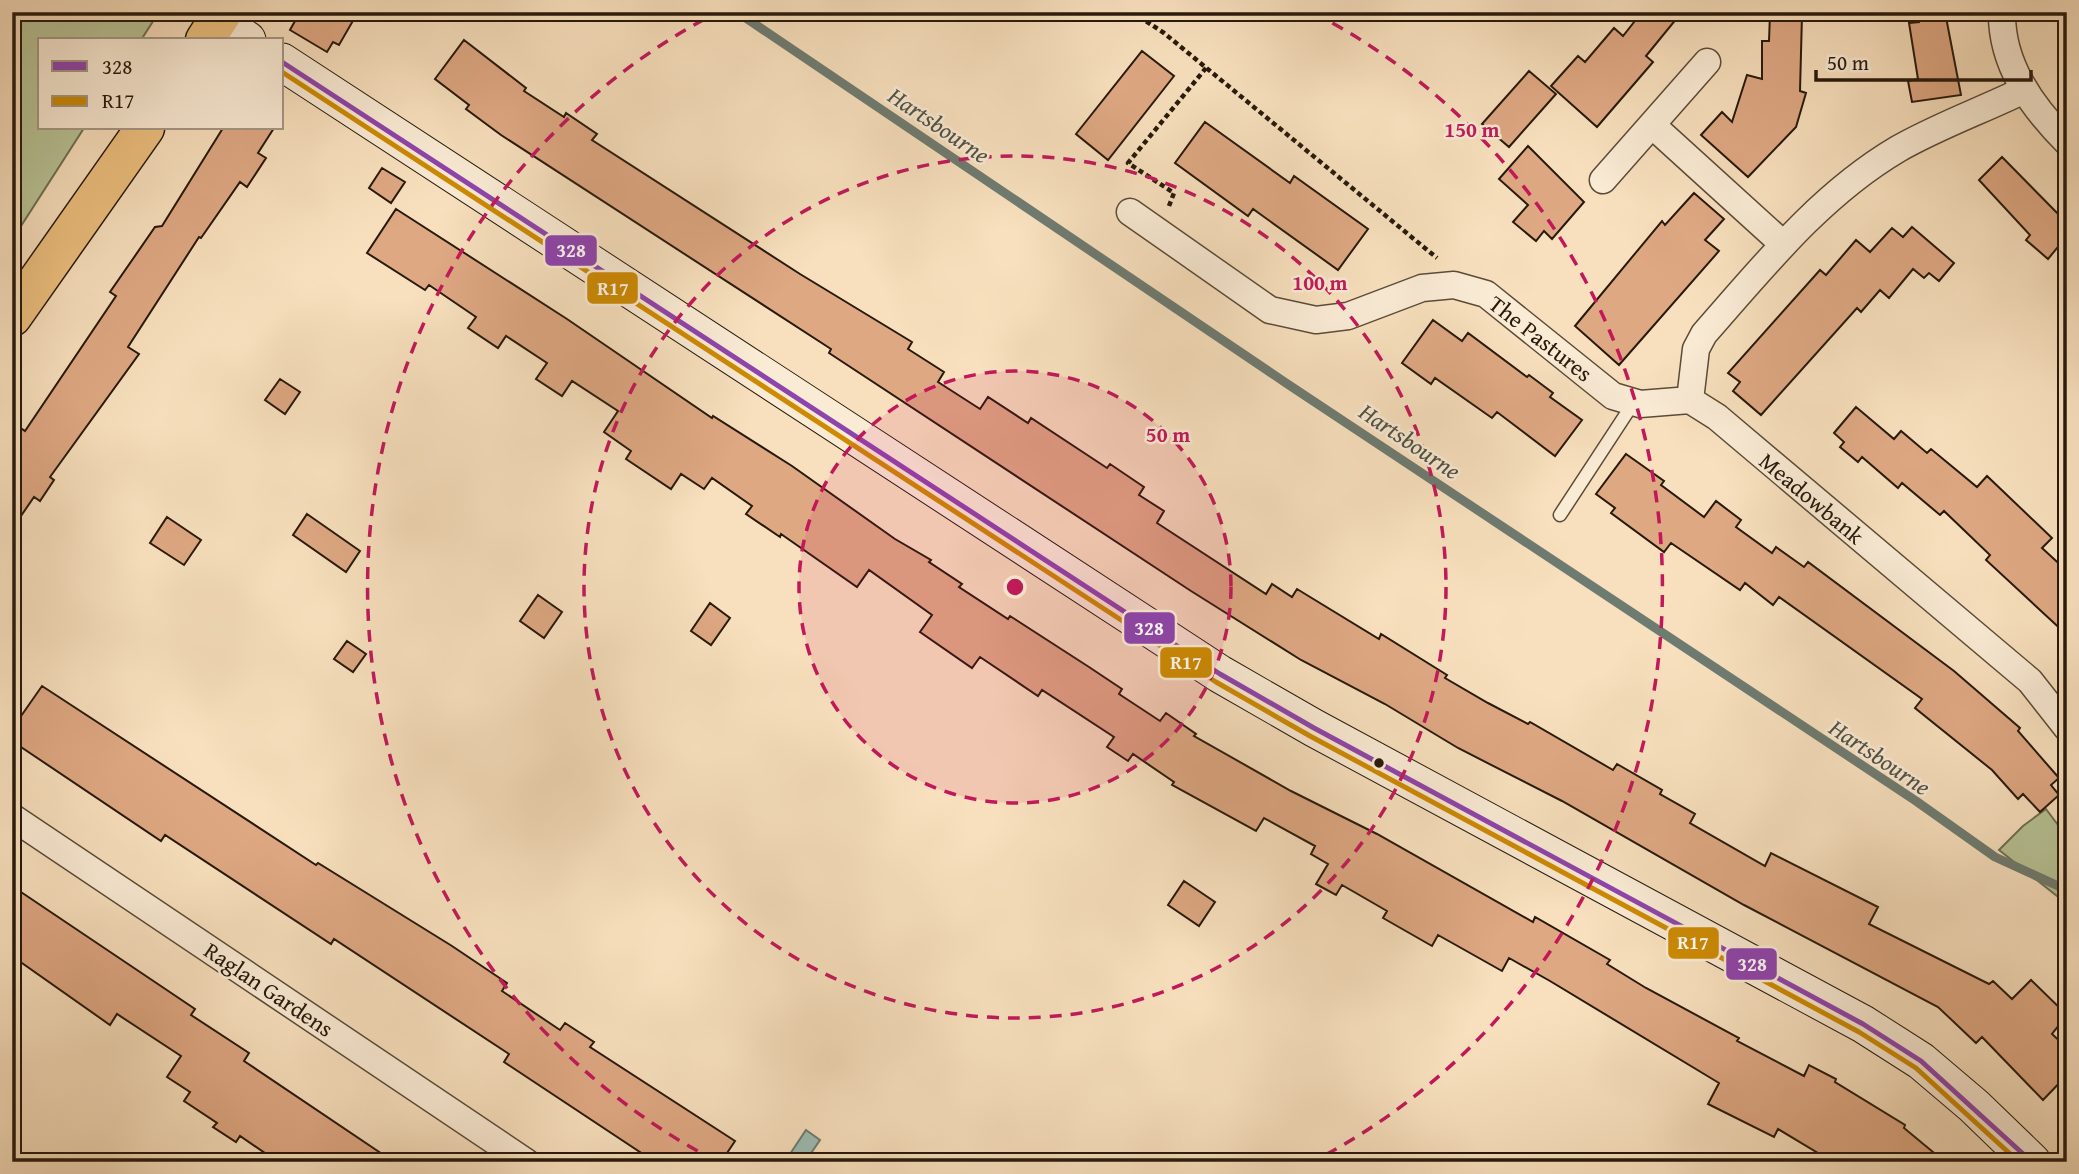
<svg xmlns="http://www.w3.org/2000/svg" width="2079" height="1174" font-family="'Gentium Book Plus',serif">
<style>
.green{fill:#b7c396;stroke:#6f6e51;stroke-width:2}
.water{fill:#9dbdb4;stroke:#6e7b71;stroke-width:2}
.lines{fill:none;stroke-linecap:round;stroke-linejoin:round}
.stream{stroke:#6e7b71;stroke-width:9}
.building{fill:#dea883;stroke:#27190c;stroke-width:2}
.service-casing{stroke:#5b4b38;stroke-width:15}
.minor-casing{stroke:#5b4b38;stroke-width:29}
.secondary-casing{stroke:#27190c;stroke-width:39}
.primary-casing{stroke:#27190c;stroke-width:41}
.path{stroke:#27190c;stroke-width:4.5;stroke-dasharray:5 3.5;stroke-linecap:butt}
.service{stroke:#faebd5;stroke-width:12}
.minor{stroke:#faebd5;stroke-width:26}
.secondary{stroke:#faebd5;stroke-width:37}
.primary{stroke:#ecc07f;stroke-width:38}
.bus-1-casing{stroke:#faebd5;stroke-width:10}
.bus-2-casing{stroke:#faebd5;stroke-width:10}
.bus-1{stroke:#8e44ad;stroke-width:5}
.bus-2{stroke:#cd8a02;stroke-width:5}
.ring{fill:none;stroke:#c2185b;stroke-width:3.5;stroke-dasharray:12 9}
.bus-dot{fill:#27190c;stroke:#faebd5;stroke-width:2.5}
.labels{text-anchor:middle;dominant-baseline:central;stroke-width:5;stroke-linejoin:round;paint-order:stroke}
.street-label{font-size:23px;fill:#27190c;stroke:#faebd5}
.water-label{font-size:24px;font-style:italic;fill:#505247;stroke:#faebd5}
.centre{fill:#c2185b;stroke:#faebd5;stroke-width:3.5}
.ring-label{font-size:21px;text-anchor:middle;font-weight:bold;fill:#c2185b;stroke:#faebd5;stroke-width:5;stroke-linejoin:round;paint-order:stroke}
.line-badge{stroke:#faebd5;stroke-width:2.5}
.badge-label{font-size:19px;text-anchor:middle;font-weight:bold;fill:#fff}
</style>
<rect width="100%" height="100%" fill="#f8e0be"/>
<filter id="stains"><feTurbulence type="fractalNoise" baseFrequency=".00286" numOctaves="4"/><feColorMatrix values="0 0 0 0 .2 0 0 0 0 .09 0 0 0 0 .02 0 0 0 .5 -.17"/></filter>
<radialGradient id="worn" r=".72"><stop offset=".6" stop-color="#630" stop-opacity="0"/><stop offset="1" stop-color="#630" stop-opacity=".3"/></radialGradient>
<path class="green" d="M12 12H159L141 40H40V128H84L12 240Z
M2046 809 2067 837V904L1999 850 2023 826Z"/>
<path class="water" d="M806 1130 820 1140 805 1162H795L788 1157Z"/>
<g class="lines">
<path class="stream" d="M737 12 1286 383 1916 801 1995 857 2067 890"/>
</g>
<path class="building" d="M300 12H358L339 45 333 42 327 52 290 30Z
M1642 12H1682L1646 56 1653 62 1597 127 1551 86 1578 56 1585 62 1614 28 1623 36Z
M1919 12H1945L1961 95 1912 102 1908 81 1918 79 1909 23 1919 22Z
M1770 14 1802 15 1800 91 1806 93 1796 127 1748 177 1701 135 1722 112 1732 122 1747 75 1762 79V41H1769Z
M464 40 526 88 524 91 564 117 566 113 597 134 592 140 800 274 912 342 908 349 944 372 938 382 980 409 988 397 1028 423 1031 418 1107 468 1110 464 1144 487 1139 495 1164 511 1157 523 1266 594 1272 584 1292 597 1297 589 1379 639 1381 634 1447 675 1445 678 1488 703 1528 724 1530 722 1613 770 1617 764 1662 790 1660 794 1695 814 1690 823 1765 866 1771 853 1878 907 1869 924 1989 984 1993 981 2012 999 2031 980 2067 1015 2052 1034 2067 1048V1075L2043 1100 1982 1037 1976 1043 1938 1007 1744 905 1562 801 1458 748 1385 704 1301 660 1191 591 829 353 831 349 501 135 466 109 469 105 435 79Z
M1142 51 1174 76 1108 160 1076 134Z
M1529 71 1556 94 1509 147 1482 124Z
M1205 122 1290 183 1294 176 1368 229 1338 270 1253 209 1248 216 1175 163Z
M223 128H274L258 153 266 158 247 187 240 182 201 238 199 237 128 347 139 354 50 477 54 480 40 501 34 497 12 529V422L25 431 116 296 110 292 155 227 162 226Z
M1528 146 1584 202 1552 239 1544 231 1536 241 1513 222 1528 205 1499 179Z
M2002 157 2067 223V236L2048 259 2026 240 2030 235 1979 180Z
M382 168 405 182 391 203 369 188Z
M1694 193 1724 219 1705 240 1719 251 1619 365 1575 326 1662 221 1665 225Z
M396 209 567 319 712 418 713 416 792 466 895 539 931 560 929 562 962 584 959 587 1008 619 1010 616 1089 667 1122 689 1119 694 1160 721 1166 713 1196 734 1194 736 1291 791 1377 834 1533 922 1535 917 1610 960 1607 964 1646 988 1739 1038 1737 1041 1804 1076 1809 1065 1836 1079 1835 1082 1905 1125 1904 1128 1945 1162H1833L1778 1129 1774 1137 1708 1104 1719 1083 1550 981 1509 958 1502 971 1438 935 1432 946 1383 918 1387 911 1342 885 1336 895 1316 884 1328 864 1311 854 1315 846 1264 818 1256 831 1172 785 1174 782 1133 754 1128 761 1107 747 1114 737 1042 690 1038 696 980 657 972 668 920 632 932 615 869 570 857 587 781 534 780 537 746 514 752 506 712 478 704 489 681 474 671 489 626 459 631 451 604 432 618 411 572 381 562 396 536 379 547 363 506 336 498 348 468 328 476 317 429 285 425 290 367 253Z
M1912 227 1954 263 1939 281 1929 273 1924 278 1913 269 1889 298 1880 290 1861 312 1857 308 1761 415 1733 391 1740 382 1728 373 1820 270 1826 275 1856 240 1870 252 1892 228 1903 237Z
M1433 320 1462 341 1468 333 1527 377 1529 375 1553 393 1550 397 1582 420 1555 456 1497 412 1492 418 1435 378 1431 384 1402 363Z
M280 379 300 392 285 414 265 400Z
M1856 407 1894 439 1901 431 1927 453 1931 449 1977 487 1987 476 2052 538 2042 548 2067 571V635L1986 560 1990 555 1944 511 1940 515 1902 483 1898 488 1862 457 1858 462 1840 447 1844 442 1834 433Z
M1626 454 1664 481 1661 485 1704 517 1716 501 1741 520 1736 527 1772 553 1776 547 1804 567 1808 562 1954 671 2020 728 2018 731 2059 778 2051 785 2059 795 2040 812 2023 794 2018 799 1992 770 1915 708 1922 699 1779 597 1773 605 1745 583 1740 590 1671 543 1664 552 1611 513 1615 508 1596 494Z
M307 514 360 551 346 572 293 535Z
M167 517 201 540 184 565 150 543Z
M538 595 562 612 544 638 520 621Z
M710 603 730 618 711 645 691 631Z
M347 641 366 654 353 672 334 659Z
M42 686 316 865 318 863 452 946 507 983 502 991 560 1030 565 1023 594 1042 590 1047 735 1141 721 1162H655L504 1062 509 1054 334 939 331 944 165 835 161 841 12 741V729Z
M1184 881 1215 902 1199 926 1168 905Z
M12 886 195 1009 191 1015 249 1053 244 1061 394 1162H278L240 1136 236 1142 213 1127 217 1123 184 1101 190 1092 167 1077 181 1056 117 1014 110 1025 12 956Z"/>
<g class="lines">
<g class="service-casing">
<path id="service" d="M1560 515 1634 402"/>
</g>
<g class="minor-casing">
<path id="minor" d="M2002 12C2001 64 2032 107 2067 142
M1652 125 1783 244
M1603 180 1707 62
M1130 212 1270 310 1316 320 1348 316 1422 288 1454 285 1486 294 1613 396 1640 404 1690 400
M1690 400 1717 417 2030 681 2067 728
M1690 400 1696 349 1704 334C1763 267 1820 195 1898 149 1938 126 1983 110 2024 90
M12 817 526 1162"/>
</g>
<g class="secondary-casing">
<path id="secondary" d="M217 22 247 40
M282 62 1220 674 1314 728 1863 1024 1921 1061 1974 1106 2032 1162"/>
</g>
<g class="primary-casing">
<path id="primary" d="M205 40 223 12
M12 317 145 128"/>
</g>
<path class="path" d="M1132 12 1164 33 1437 258
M1169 206 1174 193 1128 163 1206 68"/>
<use href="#service" class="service"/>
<use href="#minor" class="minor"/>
<use href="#secondary" class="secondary"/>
<use href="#primary" class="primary"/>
<g class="bus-1-casing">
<path id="bus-1" d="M282 62 1220 674 1314 728 1863 1024 1921 1061 2032 1162"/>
</g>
<g class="bus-2-casing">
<path id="bus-2" d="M282 72 1216 682 1310 736 1859 1032 1916 1068 2019 1162"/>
</g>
<use href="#bus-1" class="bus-1"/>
<use href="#bus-2" class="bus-2"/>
</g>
<circle cx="1015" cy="587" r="216" fill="#c2185b" fill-opacity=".12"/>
<g class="ring">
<circle cx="1015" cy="587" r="216"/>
<circle cx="1015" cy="587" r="431"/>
<path d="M716 1161A647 647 0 0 1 716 13M1314 13A647 647 0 0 1 1314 1161"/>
</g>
<circle class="bus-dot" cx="1379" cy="763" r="6"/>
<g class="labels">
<g class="street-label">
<text transform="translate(1541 338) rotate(38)">The Pastures</text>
<text transform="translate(1812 498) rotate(40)">Meadowbank</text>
<text transform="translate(269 989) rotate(34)">Raglan Gardens</text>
</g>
<g class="water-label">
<text transform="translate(939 125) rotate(34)">Hartsbourne</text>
<text transform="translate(1410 441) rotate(34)">Hartsbourne</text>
<text transform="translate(1880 757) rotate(34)">Hartsbourne</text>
</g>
</g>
<circle cx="1015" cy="587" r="10" class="centre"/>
<g class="ring-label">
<text x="1472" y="137">150 m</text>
<text x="1320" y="290">100 m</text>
<text x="1168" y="442">50 m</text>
</g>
<g class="line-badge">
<rect x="544" y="234" width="54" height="33" rx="7" fill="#8e44ad"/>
<rect x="586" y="271" width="53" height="34" rx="7" fill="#cd8a02"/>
<rect x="1123" y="611" width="53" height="34" rx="7" fill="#8e44ad"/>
<rect x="1159" y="646" width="54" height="33" rx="7" fill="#cd8a02"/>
<rect x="1667" y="926" width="53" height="34" rx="7" fill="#cd8a02"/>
<rect x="1725" y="947" width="53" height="34" rx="7" fill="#8e44ad"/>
</g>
<g class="badge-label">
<text x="571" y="257">328</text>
<text x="613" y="295">R17</text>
<text x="1149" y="635">328</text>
<text x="1186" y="669">R17</text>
<text x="1693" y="949">R17</text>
<text x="1752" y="971">328</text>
</g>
<rect width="2079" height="1174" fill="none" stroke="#f8e0be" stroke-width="42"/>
<rect x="14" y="14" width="2051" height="1146" fill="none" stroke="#27190c" stroke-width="3.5"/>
<rect x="21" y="21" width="2037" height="1132" fill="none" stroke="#27190c" stroke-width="2"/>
<rect x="38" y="38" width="245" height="91" fill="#faebd5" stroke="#a69785" stroke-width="2"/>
<rect x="52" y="61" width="35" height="10" fill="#8e44ad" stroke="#a69785" stroke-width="2"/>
<text x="102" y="74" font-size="21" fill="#27190c">328</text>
<rect x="52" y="96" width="35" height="10" fill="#cd8a02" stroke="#a69785" stroke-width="2"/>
<text x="102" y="108" font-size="21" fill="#27190c">R17</text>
<path d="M1816 70v10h215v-10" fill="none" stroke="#27190c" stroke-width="3.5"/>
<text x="1827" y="70" font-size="21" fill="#27190c" stroke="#faebd5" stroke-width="5" paint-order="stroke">50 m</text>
<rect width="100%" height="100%" filter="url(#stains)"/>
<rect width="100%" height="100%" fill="url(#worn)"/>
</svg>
